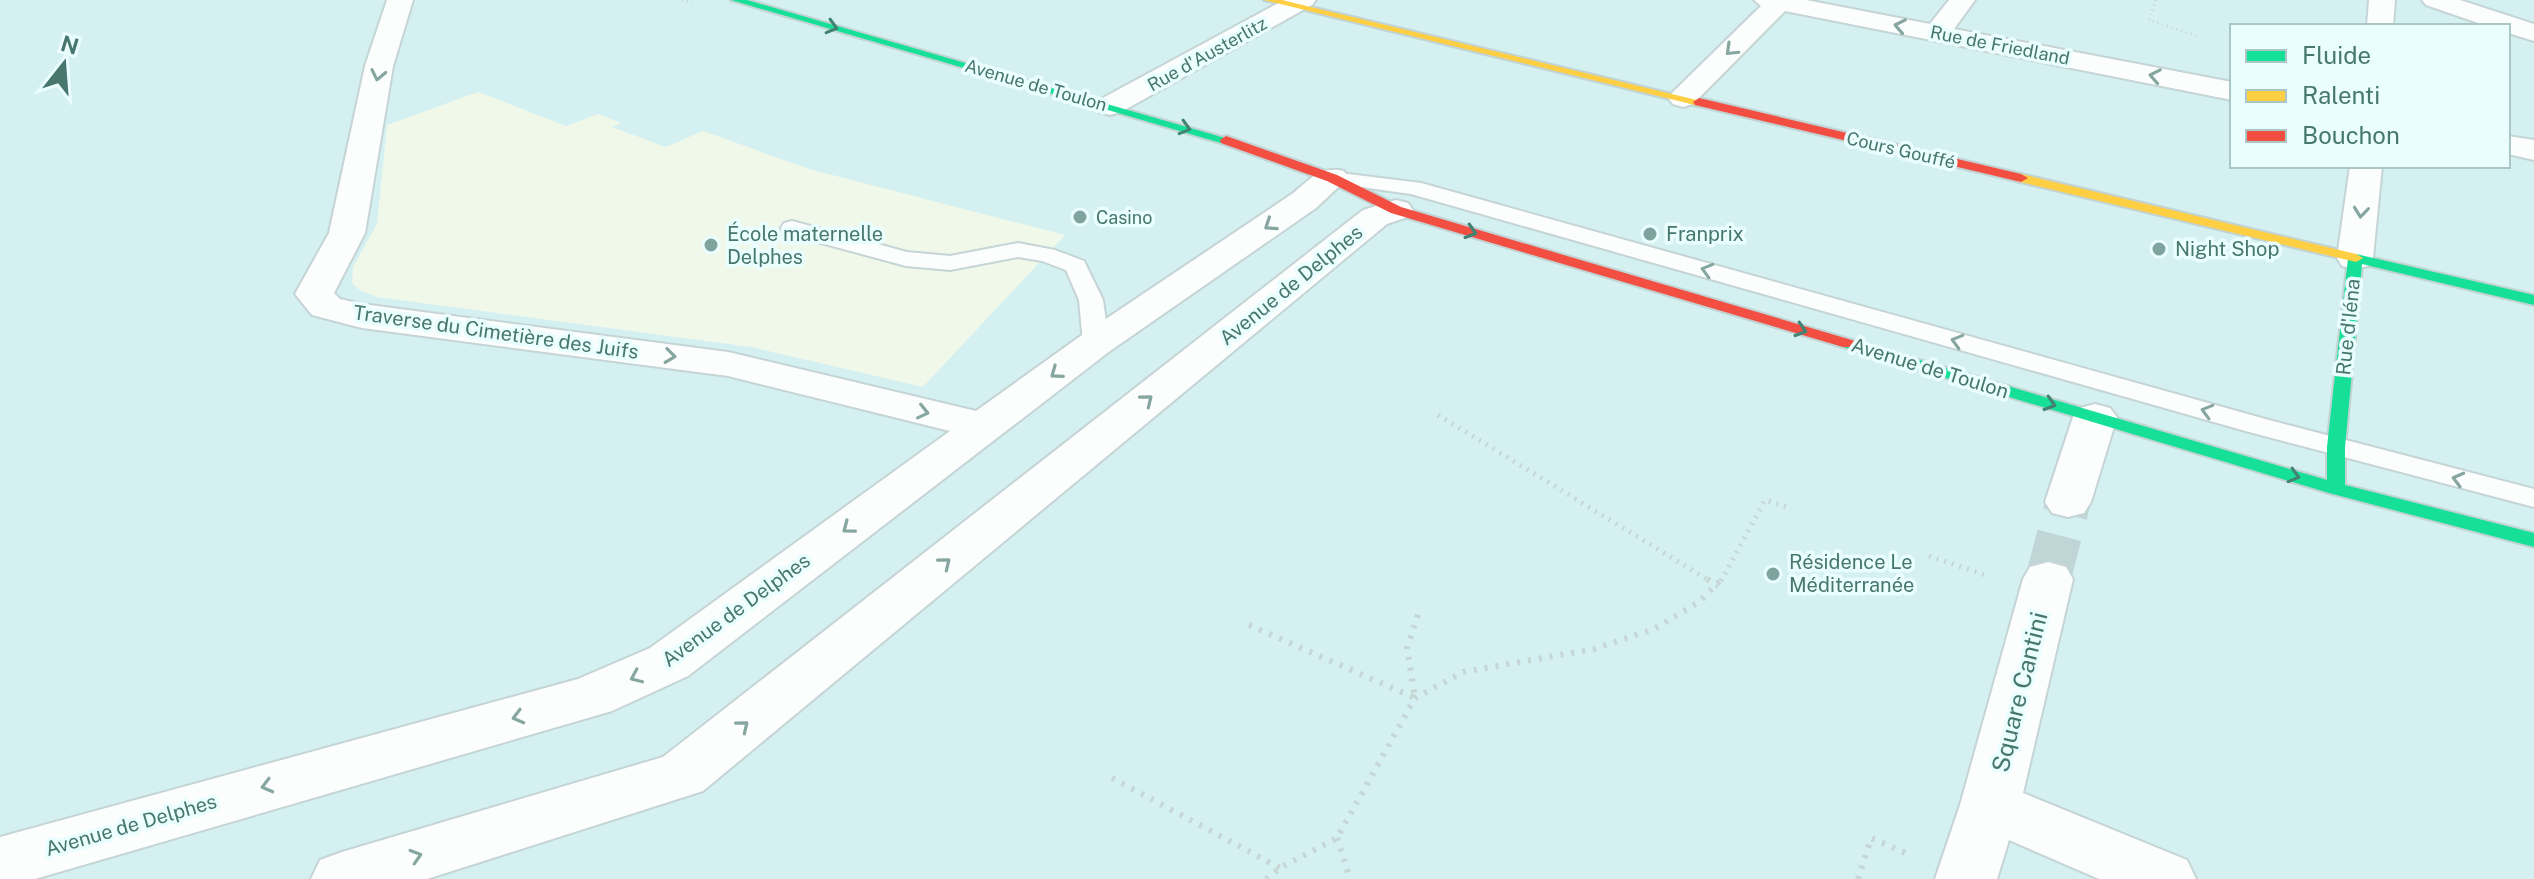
<svg xmlns="http://www.w3.org/2000/svg" width="2534" height="879" font-family="'Public Sans',sans-serif">
<style>
.residential{fill:#d5f0f1;fill-rule:evenodd}
.education{fill:#f0f8ea}
.lines{fill:none;stroke-linecap:round;stroke-linejoin:round}
.street-tunnel{stroke:#c0d6d6;stroke-width:45;stroke-dasharray:45 22;stroke-linecap:butt}
.lane-casing{stroke:#c5d4d5;stroke-width:4}
.street-casing{stroke:#c5d4d5;stroke-width:4}
.fast-casing{stroke:#c2d3d3;stroke-width:4}
.slow-casing{stroke:#c2d3d3;stroke-width:4}
.jam-casing{stroke:#c2d3d3;stroke-width:4}
.path-far2{stroke:#c6d6d4;stroke-width:3;stroke-dasharray:1 4;stroke-linecap:butt}
.path-far1{stroke:#c6d6d4;stroke-width:5;stroke-dasharray:2 6;stroke-linecap:butt}
.path{stroke:#c6d6d4;stroke-width:6;stroke-dasharray:3 8;stroke-linecap:butt}
.lane{fill:#fcfefe;fill-rule:evenodd}
.street{fill:#fcfefe;fill-rule:evenodd}
.fast{fill:#16e098;fill-rule:evenodd}
.slow{fill:#ffcf43;fill-rule:evenodd}
.jam{fill:#f24e42;fill-rule:evenodd}
.oneway{stroke:#86a6a0}
.oneway2{stroke:#428272}
.poi-dot{fill:#7fa39e;stroke:#eafeff;stroke-width:3}
.labels{text-anchor:middle;dominant-baseline:central;stroke-width:7;stroke-linejoin:round;paint-order:stroke}
.far-street-label{font-size:18px;fill:#47776e;stroke:#eafeff}
.far-poi-label{font-size:18px;fill:#47776e;stroke:#eafeff;text-anchor:start}
.poi-label{font-size:20px;fill:#47776e;stroke:#eafeff;text-anchor:start}
.street-label{font-size:20px;fill:#47776e;stroke:#eafeff}
.near-street-label{font-size:24px;fill:#47776e;stroke:#eafeff}
</style>
<rect width="100%" height="100%" fill="#e8f6f8"/>
<path class="residential" d="M0 0H2534V879H0ZM2232 26H2508V166H2232Z"/>
<path class="education" d="M478 92 566 126 598 114 621 123 612 127 666 147 703 131 809 169 1065 235 923 387 751 347 377 297 361 291 352 283 353 267 377 224 387 125Z"/>
<g class="lines">
<path class="street-tunnel" d="M2048 579 2068 502"/>
<g class="lane-casing">
<path id="lane" d="M1332 172 1421 183 2269 420 2534 489V507L2249 432 1411 194 1325 182 1322 178Z
M792 221 907 252 950 256 1018 243 1055 250 1084 261 1103 300 1109 343 1105 348H1087L1083 343 1079 300 1066 270 1042 261 1018 257 950 270 906 266 784 233 781 228 784 223Z"/>
</g>
<g class="street-casing">
<path id="street" d="M387 0H413L393 66 365 233 334 293 340 299 362 304 728 352 976 411 1082 335 1292 194C1309 180 1321 165 1344 171L1348 178 1316 208 1110 351 688 676 612 711 35 879H0V837L578 679 650 648 950 431 728 376 362 328 312 315 295 294 329 233 365 66Z
M1284 0H1316L1312 5 1121 112 1110 115 1099 112 1095 106 1099 100Z
M1754 0H1806L1930 24 1949 0H1975L1954 29 2232 82V100L1785 11 1693 104 1683 107 1673 104 1668 98 1673 92 1761 6Z
M2369 0H2395L2393 26H2367Z
M2422 0H2460L2534 24V41L2508 33V26H2487L2426 5Z
M2508 136 2534 140V160L2508 154Z
M2350 166H2382L2373 258 2368 266 2355 269 2342 266 2337 258Z
M1396 200 1408 203 1413 210 1408 217 1387 224 703 791 427 879H311L320 860 342 852 663 757 1363 210Z
M2095 404 2110 408 2117 417 2091 502 2084 513 2068 517 2052 513 2045 502 2073 417 2080 408Z
M2048 562 2066 567 2073 579 2023 793 2187 860 2196 879H2099L2009 840 1997 879H1935L1960 805 2023 579 2030 567Z"/>
</g>
<g class="fast-casing">
<path id="fast" d="M731 0H747L1232 140 1221 143Z
M2356 254 2534 295V305L2362 264 2345 447V485L2534 533V547L2329 493 1843 347 1841 344 1843 341H1855L2327 480V447L2348 258Z"/>
</g>
<g class="slow-casing">
<path id="slow" d="M1264 0H1282L1705 102 1699 106Z
M2021 174 2356 254 2363 258 2356 262 2016 181 2014 178Z"/>
</g>
<g class="jam-casing">
<path id="jam" d="M1699 98 2021 174 2028 178 2021 182 1695 105 1693 102Z
M1226 136 1337 175 1401 207 1855 341 1857 344 1855 347H1843L1391 213 1327 181 1221 143 1220 140Z"/>
</g>
<path class="path-far2" d="M682 0 692 3
M2156 0 2149 20 2200 37"/>
<path class="path-far1" d="M1438 415 1710 581
M1929 556 1988 576
M1721 581 1765 500 1787 507"/>
<path class="path" d="M1707 579 1718 586
M1249 625 1415 698 1407 648 1418 614
M1112 778 1280 868
M1337 838 1350 879
M1266 879 1280 868 1337 838 1415 698 1463 672 1594 649 1654 629 1699 602 1722 579
M1858 879 1871 838 1908 854"/>
<use href="#lane" class="lane"/>
<use href="#street" class="street"/>
<use href="#fast" class="fast"/>
<use href="#slow" class="slow"/>
<use href="#jam" class="jam"/>
</g>
<defs><path id="oneway-chevron" d="M-2-3.5L2.5 0L-2 3.5" fill="none" stroke-width="1.6" stroke-linecap="round" stroke-linejoin="round" transform="scale(2)"/></defs>
<g class="oneway">
<use href="#oneway-chevron" transform="translate(1900 26) rotate(-169)"/>
<use href="#oneway-chevron" transform="translate(1731 50) rotate(136)"/>
<use href="#oneway-chevron" transform="translate(378 75) rotate(102)"/>
<use href="#oneway-chevron" transform="translate(2155 76) rotate(-169)"/>
<use href="#oneway-chevron" transform="translate(2361 212) rotate(96)"/>
<use href="#oneway-chevron" transform="translate(1270 225) rotate(146)"/>
<use href="#oneway-chevron" transform="translate(1707 270) rotate(-164)"/>
<use href="#oneway-chevron" transform="translate(1957 341) rotate(-164)"/>
<use href="#oneway-chevron" transform="translate(670 356) rotate(7)"/>
<use href="#oneway-chevron" transform="translate(1056 373) rotate(144)"/>
<use href="#oneway-chevron" transform="translate(1147 400) rotate(-39)"/>
<use href="#oneway-chevron" transform="translate(2207 411) rotate(-164)"/>
<use href="#oneway-chevron" transform="translate(923 412) rotate(13)"/>
<use href="#oneway-chevron" transform="translate(2458 479) rotate(-165)"/>
<use href="#oneway-chevron" transform="translate(848 528) rotate(143)"/>
<use href="#oneway-chevron" transform="translate(945 563) rotate(-39)"/>
<use href="#oneway-chevron" transform="translate(636 677) rotate(156)"/>
<use href="#oneway-chevron" transform="translate(518 717) rotate(165)"/>
<use href="#oneway-chevron" transform="translate(743 726) rotate(-39)"/>
<use href="#oneway-chevron" transform="translate(267 786) rotate(165)"/>
<use href="#oneway-chevron" transform="translate(416 856) rotate(-17)"/>
</g>
<g class="oneway2">
<use href="#oneway-chevron" transform="translate(832 27) rotate(16)"/>
<use href="#oneway-chevron" transform="translate(1185 128) rotate(16)"/>
<use href="#oneway-chevron" transform="translate(1471 232) rotate(17)"/>
<use href="#oneway-chevron" transform="translate(1801 330) rotate(17)"/>
<use href="#oneway-chevron" transform="translate(2050 404) rotate(17)"/>
<use href="#oneway-chevron" transform="translate(2294 476) rotate(16)"/>
</g>
<g class="poi-dot">
<circle cx="1080" cy="217" r="8"/>
<circle cx="1650" cy="234" r="8"/>
<circle cx="711" cy="245" r="8"/>
<circle cx="2159" cy="249" r="8"/>
<circle cx="1773" cy="574" r="8"/>
</g>
<g class="labels">
<g class="far-street-label">
<text transform="translate(2000 45) rotate(11)">Rue de Friedland</text>
<text transform="translate(1207 54) rotate(-29)">Rue d'Austerlitz</text>
<text transform="translate(1036 85) rotate(16)">Avenue de Toulon</text>
<text transform="translate(1901 150) rotate(13)">Cours Gouffé</text>
</g>
<g class="far-poi-label">
<text x="1096" y="217">Casino</text>
</g>
<g class="poi-label">
<text x="727" y="234">École maternelle<tspan x="727" dy="23">Delphes</tspan></text>
<text x="1666" y="234">Franprix</text>
<text x="2175" y="249">Night Shop</text>
<text x="1789" y="562">Résidence Le<tspan x="1789" dy="23">Méditerranée</tspan></text>
</g>
<g class="street-label">
<text transform="translate(1291 285) rotate(-39)">Avenue de Delphes</text>
<text transform="translate(2348 327) rotate(-84)">Rue d'Iéna</text>
<text transform="translate(496 332) rotate(8)">Traverse du Cimetière des Juifs</text>
<text transform="translate(1930 368) rotate(17)">Avenue de Toulon</text>
<text transform="translate(736 610) rotate(-36)">Avenue de Delphes</text>
<text transform="translate(131 825) rotate(-16)">Avenue de Delphes</text>
</g>
<g class="near-street-label">
<text transform="translate(2019 692) rotate(-76)">Square Cantini</text>
</g>
</g>
<rect x="2230" y="24" width="280" height="144" fill="#eafeff" stroke="#a9c8c5" stroke-width="2"/>
<rect x="2246" y="50" width="40" height="12" fill="#16e098" stroke="#a9c8c5" stroke-width="2"/>
<text x="2302" y="64" font-size="24" fill="#47776e">Fluide</text>
<rect x="2246" y="90" width="40" height="12" fill="#ffcf43" stroke="#a9c8c5" stroke-width="2"/>
<text x="2302" y="104" font-size="24" fill="#47776e">Ralenti</text>
<rect x="2246" y="130" width="40" height="12" fill="#f24e42" stroke="#a9c8c5" stroke-width="2"/>
<text x="2302" y="144" font-size="24" fill="#47776e">Bouchon</text>
<g transform="translate(64 64) rotate(17)" stroke="#eafeff" stroke-width="6" paint-order="stroke">
<path d="M0-6L14 30L0 20L-14 30Z" fill="#47776e"/>
<text y="-12" font-size="22" font-weight="bold" text-anchor="middle" fill="#47776e">N</text>
</g>
</svg>
